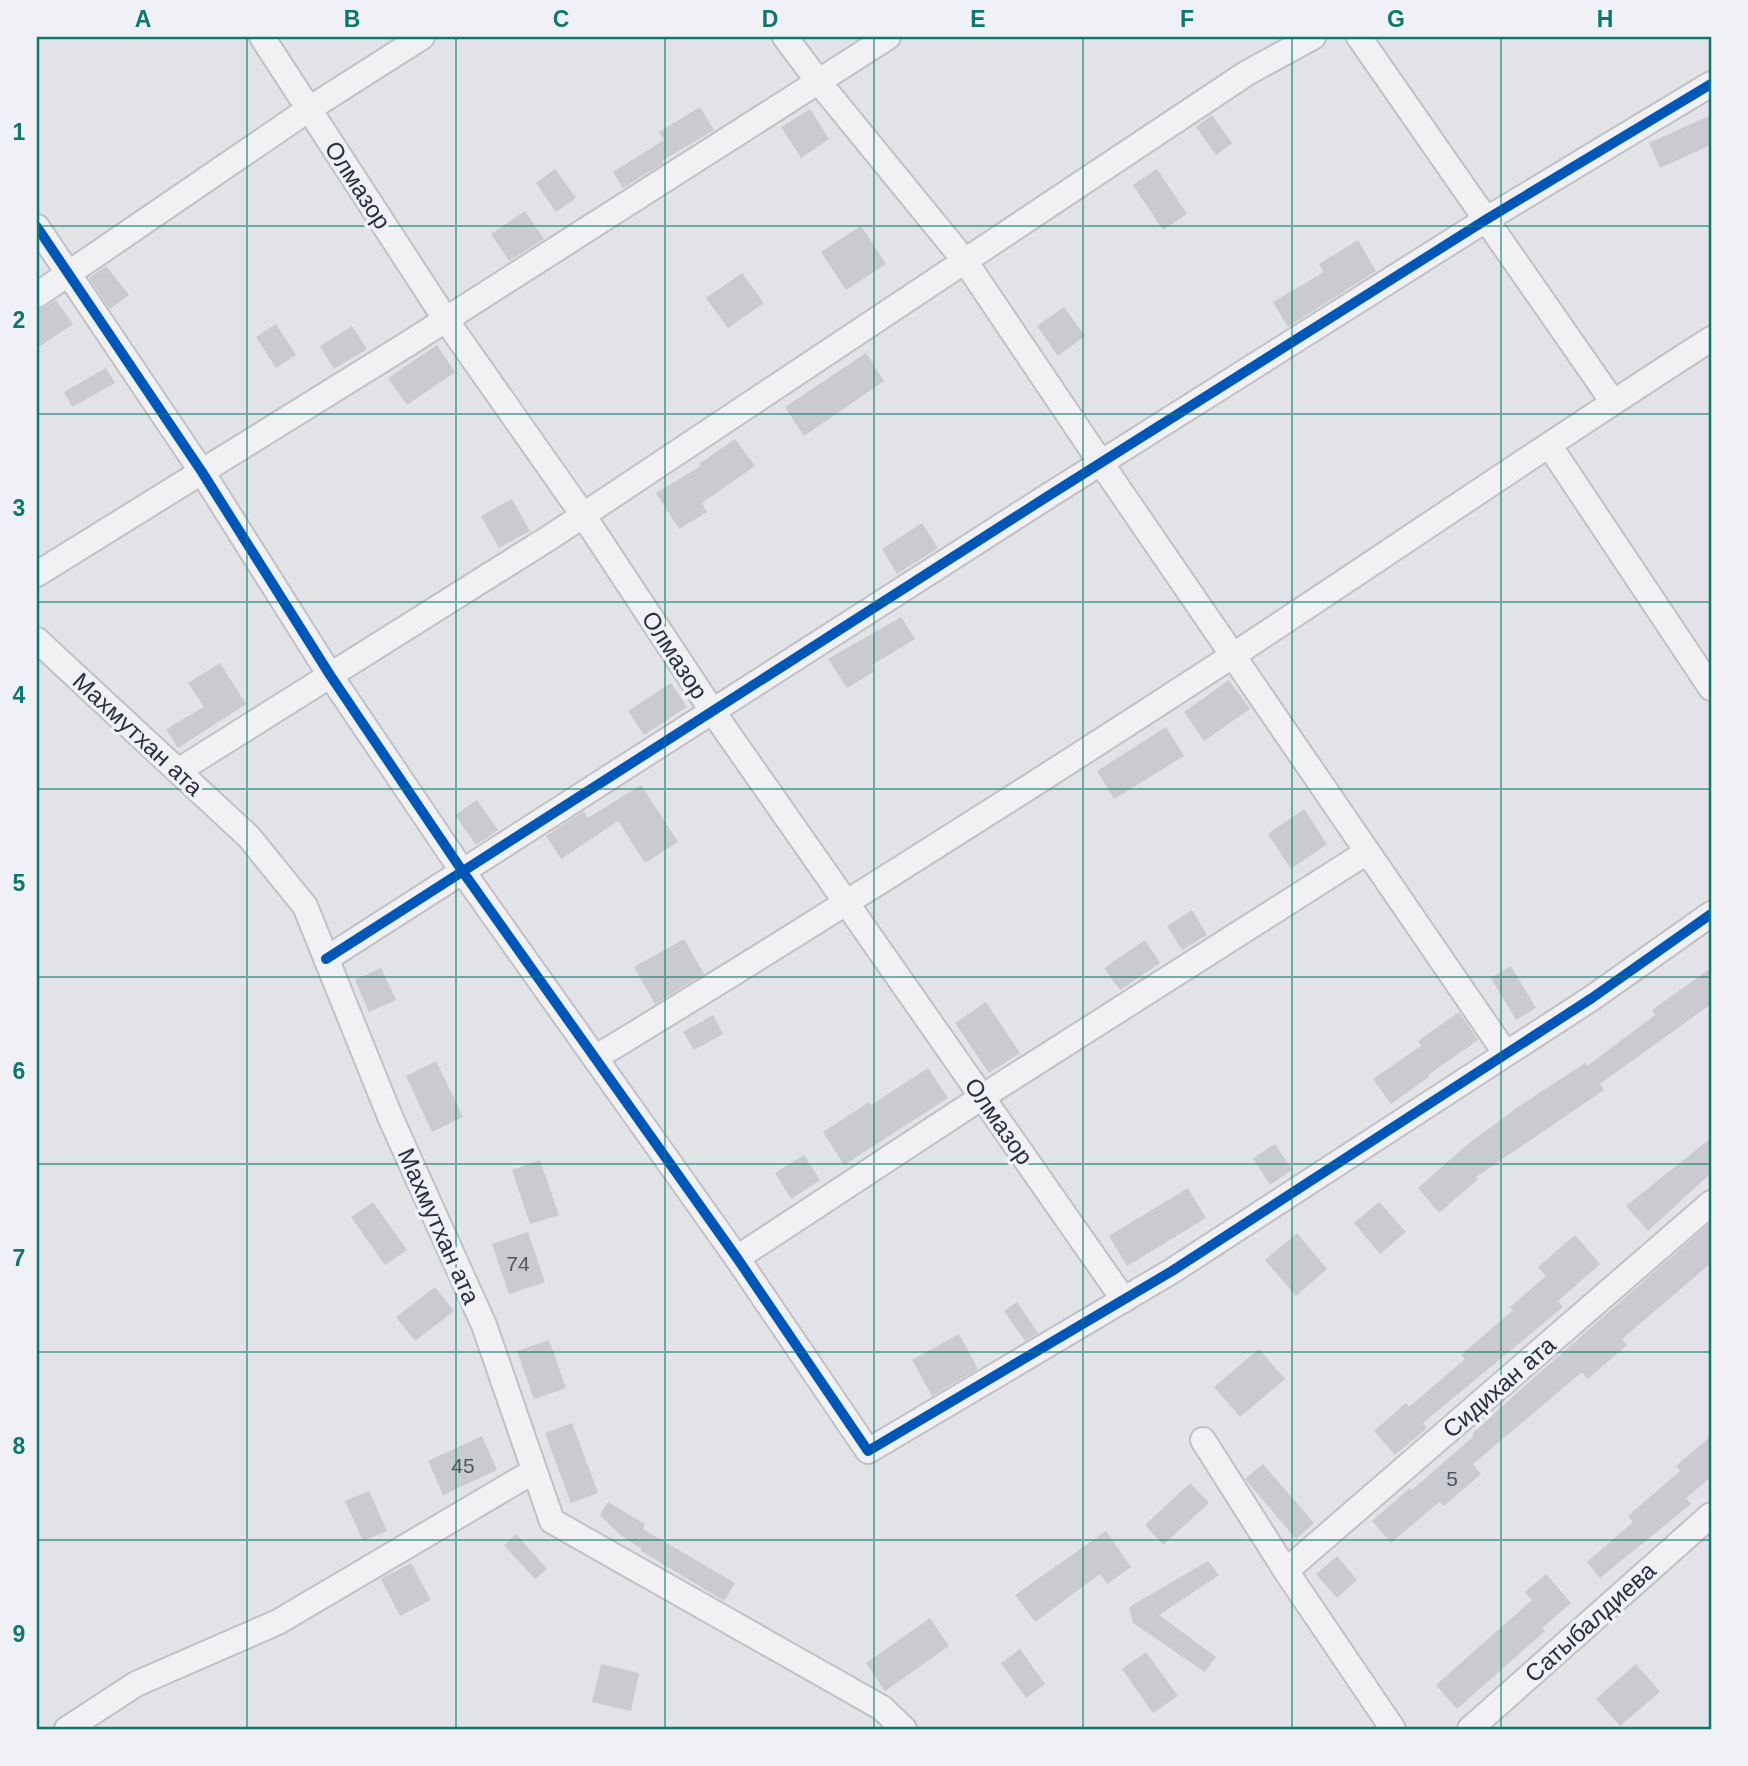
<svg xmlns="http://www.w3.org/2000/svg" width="1748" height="1766" font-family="Helvetica,sans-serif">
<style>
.building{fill:#cacbcf}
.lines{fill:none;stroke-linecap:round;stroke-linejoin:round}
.minor-casing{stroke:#c0c1c5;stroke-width:28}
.minor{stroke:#f1f1f4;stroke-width:24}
.cycleway-casing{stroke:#eff1f6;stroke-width:15}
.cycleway{stroke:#0057b8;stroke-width:10}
.grid{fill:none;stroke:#0f766e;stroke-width:2;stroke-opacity:0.55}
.labels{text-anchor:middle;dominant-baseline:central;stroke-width:7;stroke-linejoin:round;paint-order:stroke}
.number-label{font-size:21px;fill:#525664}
.street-label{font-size:24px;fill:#292e40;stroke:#eff1f6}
.neatline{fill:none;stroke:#0f766e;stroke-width:2.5}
.grid-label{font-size:23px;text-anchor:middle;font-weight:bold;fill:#0f766e}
</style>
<rect width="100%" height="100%" fill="#e2e3e7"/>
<path class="building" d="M700 107 714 130 662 161 664 163 623 188 613 172 664 140 659 132Z
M810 109 829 139 801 158 781 127Z
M1212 115 1232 143 1216 155 1196 127Z
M1711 115V145L1660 168 1649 143Z
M555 169 576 198 556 212 536 183Z
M1157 169 1187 214 1163 230 1133 185Z
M525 211 544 239 509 261 491 234Z
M861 226 886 264 846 290 821 252Z
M1358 240 1376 271 1288 327 1273 302 1324 272 1319 264Z
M106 266 129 295 110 309 89 278Z
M742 273 764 303 728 328 706 298Z
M56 300 73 324 37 348V310L45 307Z
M1064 307 1085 336 1058 356 1037 326Z
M276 324 296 355 276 368 256 337Z
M352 326 367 349 334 369 320 346Z
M437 345 455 372 407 405 388 378Z
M866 353 884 381 804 436 785 407Z
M106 368 115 383 72 407 64 392Z
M735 439 755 466 702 503 707 512 679 529 656 493 701 466 699 464Z
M512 499 530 531 499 548 481 516Z
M922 523 938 548 897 574 882 549Z
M901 617 915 639 872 665 875 671 847 688 828 659Z
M220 663 246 704 178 748 166 729 204 707 188 683Z
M1229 680 1250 709 1204 741 1184 712Z
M671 683 687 707 644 735 628 711Z
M1166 727 1184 756 1114 799 1097 771Z
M641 785 678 842 645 863 618 821 561 859 546 836 584 811 588 818Z
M477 800 498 830 476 845 455 815Z
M1304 809 1327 844 1291 869 1268 834Z
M1192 910 1207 935 1182 950 1167 926Z
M684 939 704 974 655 1004 634 967Z
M1145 940 1160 963 1120 990 1104 968Z
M1511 966 1536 1008 1516 1020 1491 978Z
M381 968 396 1000 369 1012 355 980Z
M1711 968V1004L1600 1084 1604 1090 1476 1177 1478 1179 1439 1213 1418 1188 1468 1144 1518 1107 1585 1063 1587 1066 1655 1015 1652 1010Z
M986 1002 1020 1053 989 1073 955 1023Z
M1459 1012 1478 1040 1428 1075 1429 1077 1391 1104 1373 1079 1421 1046 1418 1041Z
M713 1015 723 1034 694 1050 683 1032Z
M436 1061 463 1117 432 1132 406 1076Z
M928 1068 948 1098 844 1165 823 1132 869 1102 871 1105Z
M1711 1138V1173L1648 1231 1626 1206Z
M1275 1144 1292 1170 1270 1185 1253 1158Z
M804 1155 820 1180 791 1199 775 1173Z
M540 1160 559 1215 530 1224 512 1170Z
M1188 1188 1206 1218 1127 1266 1109 1236Z
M373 1202 407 1250 385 1265 351 1217Z
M1379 1202 1406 1232 1380 1254 1354 1223Z
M1711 1222V1263L1622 1339 1627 1345 1588 1379 1582 1372 1473 1464 1481 1474 1444 1506 1439 1502 1391 1543 1372 1521 1410 1488 1412 1490 1474 1436 1472 1434 1519 1391Z
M528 1232 545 1282 509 1294 492 1244Z
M1297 1233 1327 1269 1296 1296 1265 1260Z
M1575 1235 1600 1264 1558 1301 1563 1307 1423 1423 1427 1428 1395 1455 1374 1431 1406 1403 1409 1407 1465 1359 1461 1355 1513 1310 1510 1307 1546 1276 1538 1267Z
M435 1287 454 1311 415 1341 396 1317Z
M1017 1302 1038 1333 1025 1341 1004 1311Z
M959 1334 978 1369 932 1396 912 1360Z
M549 1340 566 1388 534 1399 517 1351Z
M1259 1349 1285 1379 1240 1417 1214 1387Z
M572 1423 598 1493 571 1503 545 1433Z
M482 1436 497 1470 443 1495 428 1461Z
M1711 1436V1477L1686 1498 1691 1504 1600 1578 1587 1562 1633 1522 1628 1516 1680 1471 1676 1466Z
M1263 1464 1314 1523 1296 1539 1245 1479Z
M1190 1483 1209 1503 1163 1545 1145 1525Z
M369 1491 387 1531 363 1541 345 1501Z
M608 1502 645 1524 643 1529 735 1583 724 1601 641 1551 642 1549 620 1535 600 1515Z
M1106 1531 1131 1567 1107 1584 1100 1574 1035 1622 1015 1595Z
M516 1534 547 1569 535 1579 504 1545Z
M1337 1556 1357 1580 1337 1598 1316 1574Z
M1208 1561 1219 1575 1159 1615 1216 1657 1205 1672 1133 1623 1129 1607Z
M411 1563 431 1600 400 1616 381 1579Z
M1546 1574 1571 1603 1542 1628 1545 1631 1457 1709 1436 1685 1532 1600 1525 1592Z
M930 1618 949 1646 885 1691 866 1663Z
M1020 1649 1045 1684 1026 1698 1001 1663Z
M1146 1652 1178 1696 1153 1713 1122 1669Z
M601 1664 639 1673 631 1711 592 1702Z
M1636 1664 1660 1692 1620 1726 1596 1699Z"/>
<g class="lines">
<g class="minor-casing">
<path id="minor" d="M262 37 446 320 583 515 713 712 1124 1300
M785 37 818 81 965 261 1101 463 1506 1054
M1359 37 1613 402
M37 227 202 472 330 675 463 872 737 1258 868 1451 1172 1271 1592 998 1711 914
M37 295 309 109 422 37
M1549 445 1711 688
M37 574 406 345 888 37
M37 640 249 837 305 906 391 1119 484 1325 552 1521 882 1708 904 1729
M178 771 552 536 1247 73 1313 37
M326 959 1045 498 1487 219 1711 84
M595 1058C810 927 1022 793 1232 656 1392 551 1550 442 1711 339
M737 1258 982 1097 1367 852
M1203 1440 1286 1571 1393 1729
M1286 1571 1711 1203
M67 1729 136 1684 278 1622 534 1471
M1470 1729 1711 1515"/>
</g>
<use href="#minor" class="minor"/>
<g class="cycleway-casing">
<path id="cycleway" d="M37 227 202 472 330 675 463 872 737 1258 868 1451 1172 1271 1592 998 1711 914
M326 959 1045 498 1487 219 1711 84"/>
</g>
<use href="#cycleway" class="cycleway"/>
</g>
<path class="grid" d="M247 37V1729M456 37V1729M665 37V1729M874 37V1729M1083 37V1729M1292 37V1729M1501 37V1729M37 226H1711M37 414H1711M37 602H1711M37 789H1711M37 977H1711M37 1164H1711M37 1352H1711M37 1540H1711"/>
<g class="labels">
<g class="number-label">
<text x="518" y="1263">74</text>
<text x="463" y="1465">45</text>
<text x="1452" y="1478">5</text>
</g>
<g class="street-label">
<text transform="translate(358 185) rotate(57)">Олмазор</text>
<text transform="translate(675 655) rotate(57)">Олмазор</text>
<text transform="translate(138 734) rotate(43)">Махмутхан ата</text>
<text transform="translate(999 1121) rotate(55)">Олмазор</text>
<text transform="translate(439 1226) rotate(66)">Махмутхан ата</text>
<text transform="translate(1499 1387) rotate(-41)">Сидихан ата</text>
<text transform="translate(1590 1622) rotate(-42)">Сатыбалдиева</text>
</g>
</g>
<rect width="1748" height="1766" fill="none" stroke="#eff1f6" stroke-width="77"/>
<rect x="38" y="38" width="1672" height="1690" class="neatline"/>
<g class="grid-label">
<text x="143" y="27">A</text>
<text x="352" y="27">B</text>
<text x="561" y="27">C</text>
<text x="770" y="27">D</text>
<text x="978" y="27">E</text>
<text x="1187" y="27">F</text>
<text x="1396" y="27">G</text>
<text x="1605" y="27">H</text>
<text x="19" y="140">1</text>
<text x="19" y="328">2</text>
<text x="19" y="516">3</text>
<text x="19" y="703">4</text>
<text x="19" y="891">5</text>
<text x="19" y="1079">6</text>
<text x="19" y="1266">7</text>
<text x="19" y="1454">8</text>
<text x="19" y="1642">9</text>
</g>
</svg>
